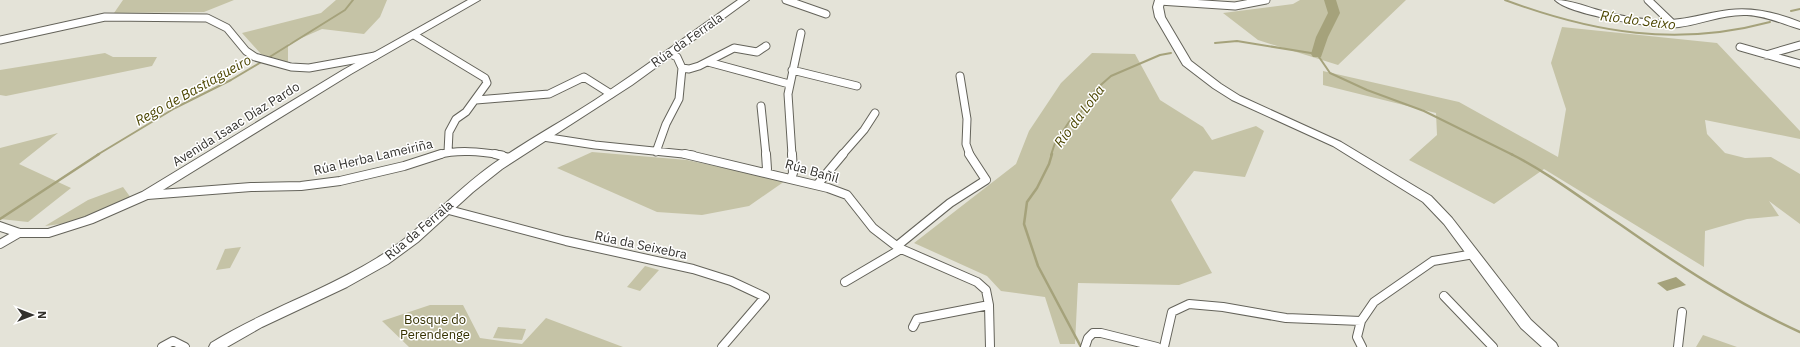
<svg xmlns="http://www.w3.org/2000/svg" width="1800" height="347" font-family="'IBM Plex Sans',sans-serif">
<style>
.green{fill:#c5c3a6}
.water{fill:#a5a27b}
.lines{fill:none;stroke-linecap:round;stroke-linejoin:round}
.stream-far1{stroke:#a5a27b;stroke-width:2}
.stream{stroke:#a5a27b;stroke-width:2.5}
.river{fill:#a5a27b;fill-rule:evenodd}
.street-far1-casing{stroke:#64635a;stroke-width:9}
.street-casing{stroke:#64635a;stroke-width:10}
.secondary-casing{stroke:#64635a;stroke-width:2}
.street-far1{stroke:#fff;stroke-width:7}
.street{stroke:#fff;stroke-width:8}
.secondary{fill:#fff;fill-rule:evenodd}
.labels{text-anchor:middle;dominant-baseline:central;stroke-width:3;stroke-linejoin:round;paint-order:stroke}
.street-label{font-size:13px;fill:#32312d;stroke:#fff}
.park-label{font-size:13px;fill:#353100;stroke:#fff}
.water-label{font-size:14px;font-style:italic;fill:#4c4600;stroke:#fff}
</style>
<rect width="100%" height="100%" fill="#e4e3d8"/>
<path class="green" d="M123 0H234L204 12 114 13Z
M336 0H387L380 17 364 34 322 29 288 44V64L261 54 242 33 321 13Z
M1300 0H1406L1338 65 1258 40 1223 13 1293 4Z
M1562 27 1717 43 1800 131V139L1705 120 1707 134 1725 153 1745 158 1771 157 1800 174V224L1769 201 1779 216 1747 219 1705 231 1704 267 1544 169 1494 204 1409 160 1437 135 1436 113 1323 85V71L1459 102 1558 157 1566 109 1551 63Z
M105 53 113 57H157L152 66 6 96 0 95V70Z
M1092 53 1135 54 1160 100 1203 127 1212 140 1256 126 1264 131 1245 177 1194 171 1171 200 1212 273 1179 285 1078 283 1075 344H1060L1045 297 1001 291 987 276 914 243 1016 164 1029 131 1061 83Z
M58 133 19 164 71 188 28 222 0 219V148Z
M592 152 687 160 785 181 749 206 702 215 657 212 557 168Z
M123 187 131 198 68 223 45 226 88 200Z
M241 247 230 268 216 270 225 249Z
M645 266 659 270 640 291 627 287Z
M430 305H463L480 338 522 344 546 318 623 347H409L382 321Z
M498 327 526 329 522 340 493 338Z
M1703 335 1737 347H1696Z"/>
<path class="water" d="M1676 277 1686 285 1667 291 1657 283Z"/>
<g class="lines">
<path class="stream-far1" d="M1505 0C1594 33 1677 47 1770 22
M1791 11 1800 9
M1215 43 1237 41 1317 54 1330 73 1367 90 1424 111 1513 155
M268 58 345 10 353 0
M97 155 175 108 231 80 263 61
M1051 155 1055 143 1069 122 1081 112 1095 90 1111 76 1160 55 1171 53"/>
<path class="stream" d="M1052 154 1049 164 1037 188 1027 202 1024 224 1038 266 1081 347
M1511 154C1549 173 1586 202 1621 225 1678 265 1736 303 1800 332
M0 219 99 154"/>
<path class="river" d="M1324 0H1336L1340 13 1328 37 1321 57H1313L1311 54 1316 37 1328 13Z"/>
<g class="street-far1-casing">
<path id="street-far1" d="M786 0 826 14
M1648 0 1673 24
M1159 1 1235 6 1266 0
M414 35 485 78 487 83 466 112 456 119 449 132 448 152
M0 40 105 17 207 18 227 28 246 51 255 57 291 67 309 68 375 56
M1740 47 1800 64
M669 53 677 57 682 68 689 69 699 66 734 48 757 52 766 46
M1766 55 1800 45
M708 62 789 84
M792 70 857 86
M960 76 967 119 966 144 970 155
M476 100 549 94 584 77 611 94
M761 106 766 155
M543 137 595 145 693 155
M656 152 666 124 679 99 682 68
M438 155C458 149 481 152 502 155
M792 155 788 94 801 33
M842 155 864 130 875 113"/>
</g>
<g class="street-casing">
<path id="street" d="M495 154 509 158
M685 154 828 188 847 195 873 228 899 248 977 282 986 290 989 305 990 347
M765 172 767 169 766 154
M791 178 793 173 792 154
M817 185 843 154
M147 195 251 187 301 186 340 181 404 166 441 154
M445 209 566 241 693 269 731 281 765 297 722 347
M0 244 19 233
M897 246 950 203 986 180 969 154
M845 282 901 249
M1444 296 1493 347
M913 327 917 319 989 305
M162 347 173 341 185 347
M1085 347 1088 338 1093 333H1101L1157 347
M1164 347 1172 312 1189 304 1223 307 1286 318 1361 321
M1362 347 1357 337 1361 321 1374 302 1433 261 1474 254
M1678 347 1682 312"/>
</g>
<g class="secondary-casing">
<path id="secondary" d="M468 0H480L351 74 150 198 93 223 49 237H19L0 231V222L20 229H48L85 217 142 192 343 70Z
M738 0H749L632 85 502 169 473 192 418 242 388 264 347 287 262 327 227 347H209L211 343C264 310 324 291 377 258 420 232 452 193 493 164 526 141 561 122 595 100 644 68 690 33 738 0Z
M1155 0H1165L1163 7 1165 17 1191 61 1221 84 1240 96 1341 142 1431 196 1452 218 1531 320 1556 343 1558 347H1542L1521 328 1444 224 1423 202 1333 146 1232 100 1213 88 1183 65 1155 17 1153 7Z
M1555 0C1572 0 1586 7 1602 11 1620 16 1638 19 1656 20 1682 22 1704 13 1729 10 1753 7 1778 13 1800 22V29C1782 24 1767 16 1747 15 1723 14 1702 24 1679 27 1657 29 1569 15 1555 0Z"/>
</g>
<use href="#street-far1" class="street-far1"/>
<use href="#street" class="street"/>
<use href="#secondary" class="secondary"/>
</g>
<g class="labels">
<g class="street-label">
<text transform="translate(687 40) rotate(-35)">Rúa da Ferrala</text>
<text transform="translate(236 124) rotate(-32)">Avenida Isaac Díaz Pardo</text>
<text transform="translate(373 157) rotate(-13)">Rúa Herba Lameiriña</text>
<text transform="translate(812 171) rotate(16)">Rúa Bañil</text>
<text transform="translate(419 230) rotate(-40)">Rúa da Ferrala</text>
<text transform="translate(641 245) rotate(12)">Rúa da Seixebra</text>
</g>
<g class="park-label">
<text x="435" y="319">Bosque do<tspan x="435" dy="15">Perendenge</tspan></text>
</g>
<g class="water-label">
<text transform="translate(1638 20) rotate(7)">Río do Seixo</text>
<text transform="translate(193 90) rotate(-29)">Rego de Bastiagueiro</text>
<text transform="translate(1079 116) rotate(-53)">Río da Loba</text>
</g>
</g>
<g transform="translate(32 315) rotate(90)" stroke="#ffffff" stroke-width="3" paint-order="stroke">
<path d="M0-3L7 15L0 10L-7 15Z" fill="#32312d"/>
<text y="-6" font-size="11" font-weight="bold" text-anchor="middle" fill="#32312d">N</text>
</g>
</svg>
